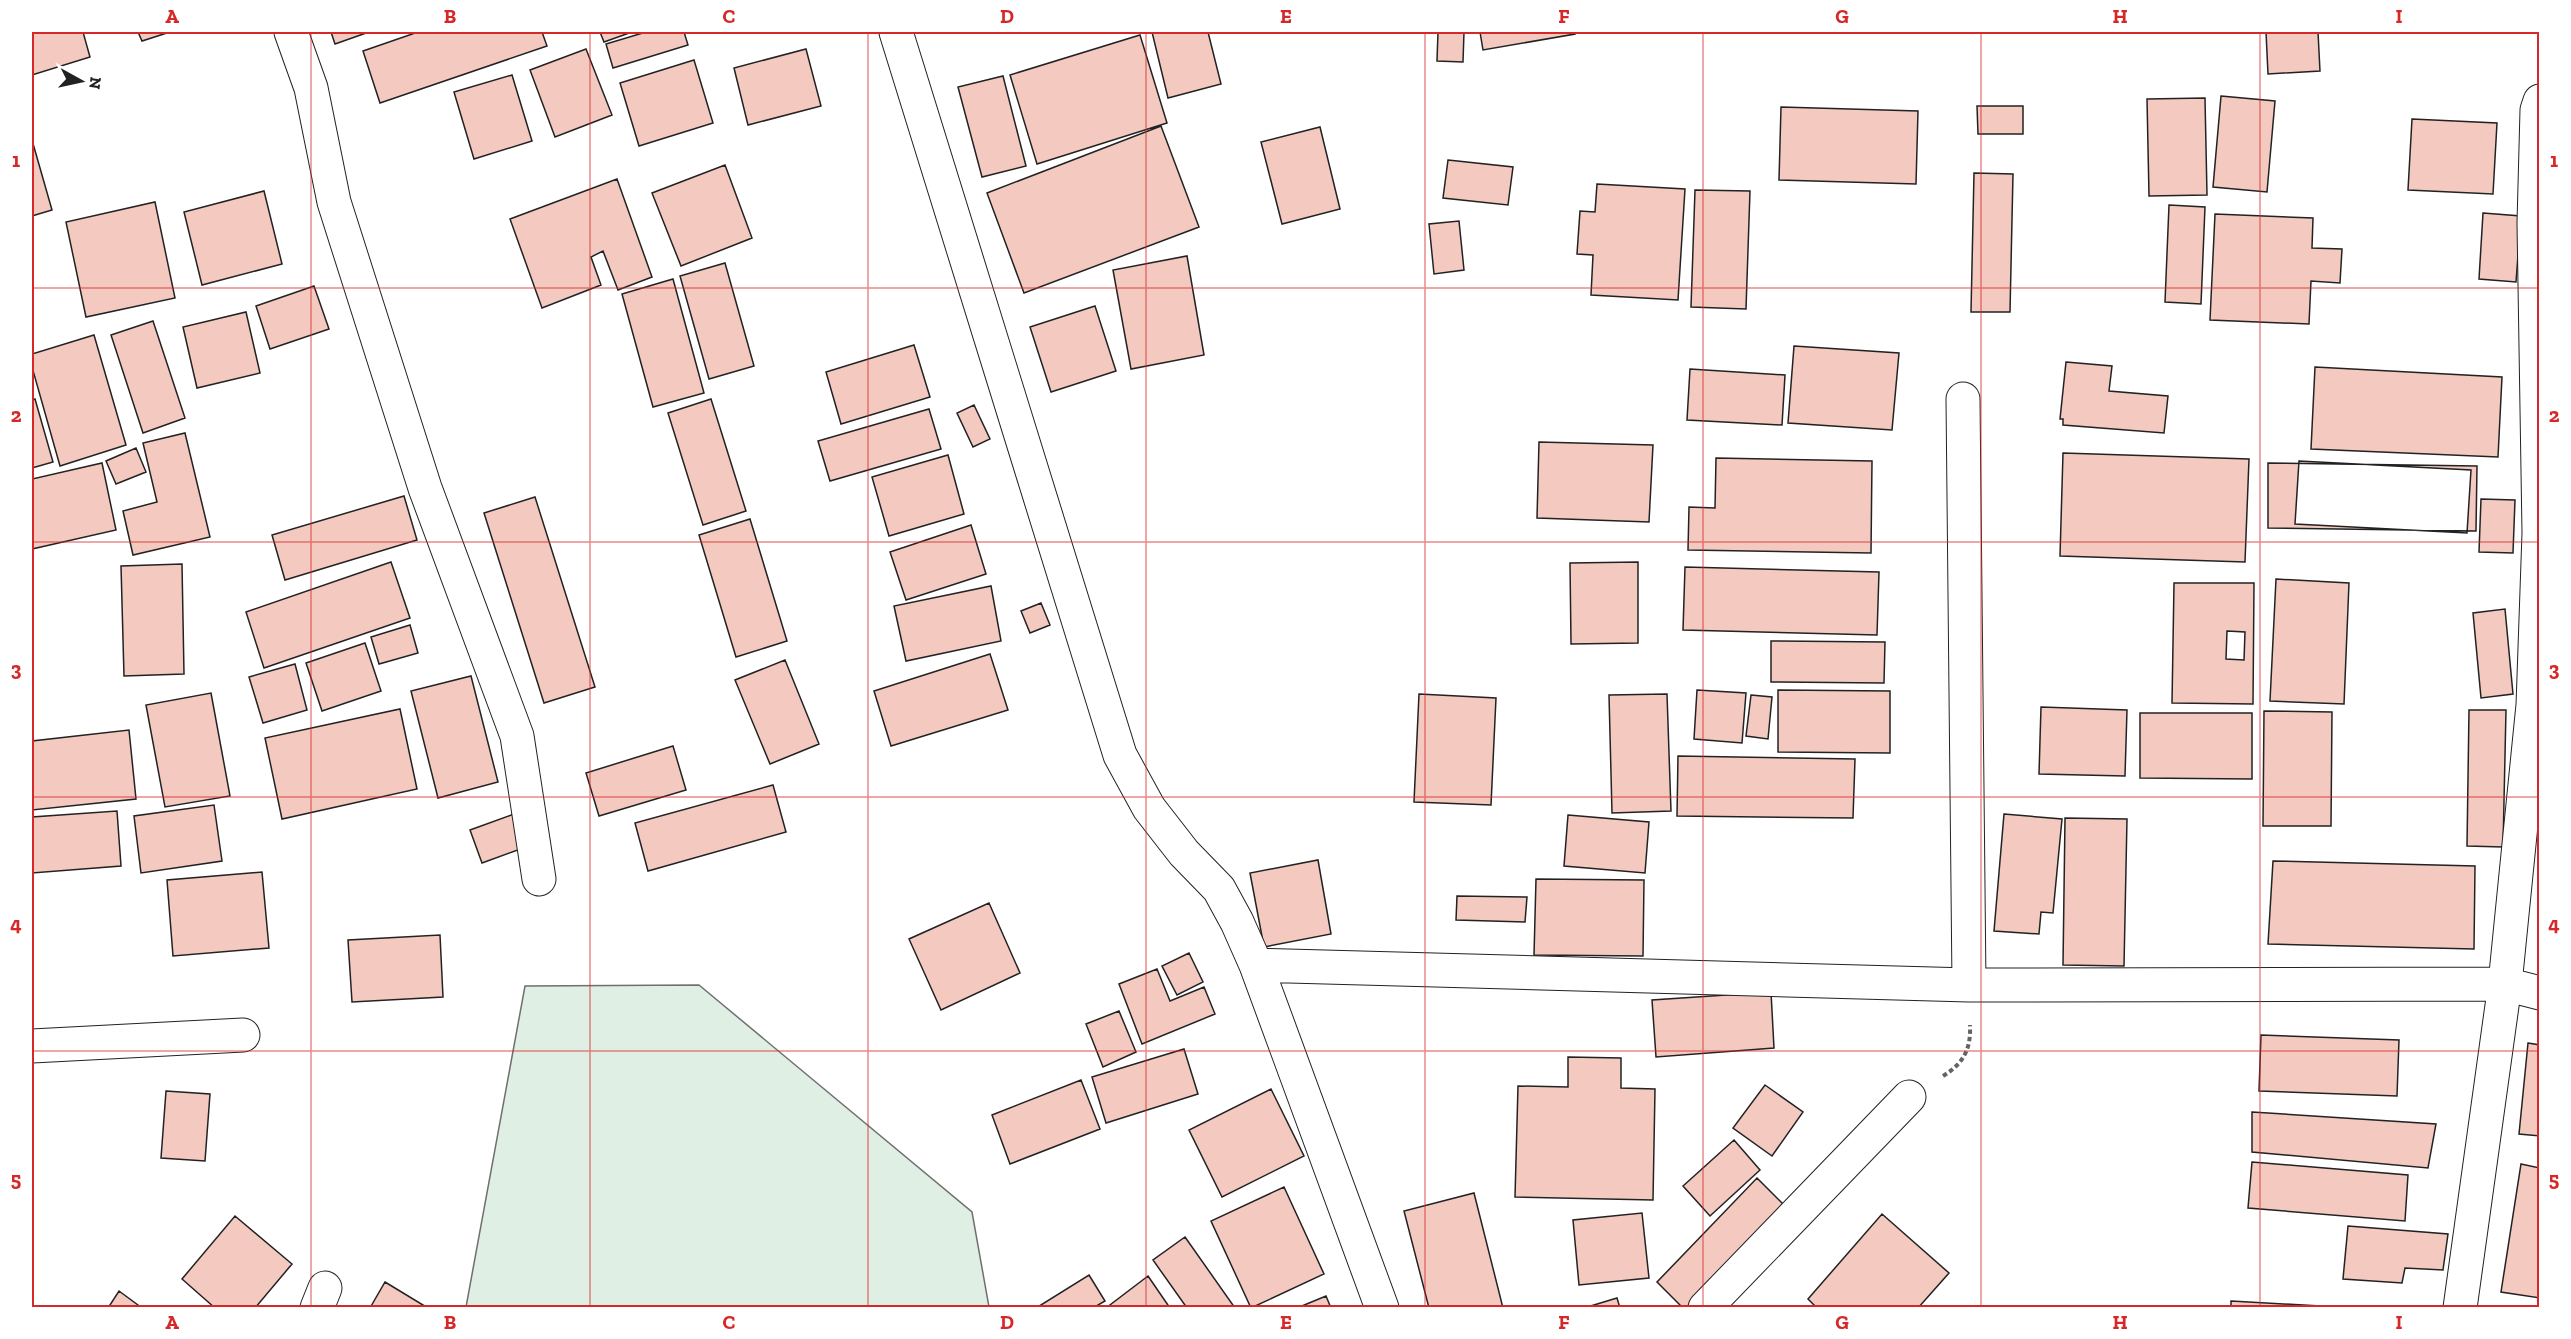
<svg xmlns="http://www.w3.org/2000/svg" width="2571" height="1339" font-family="'Zilla Slab',serif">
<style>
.green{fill:#e0efe3;stroke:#6f6f6f;stroke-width:1.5}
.building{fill:#f3c9c0;stroke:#222;stroke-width:1.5;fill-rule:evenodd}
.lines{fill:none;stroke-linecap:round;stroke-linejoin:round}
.street-casing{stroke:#222;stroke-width:35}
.path{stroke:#646464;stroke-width:4;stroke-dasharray:4.5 3;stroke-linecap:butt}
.street{stroke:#fff;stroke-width:33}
.grid{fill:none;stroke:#d62828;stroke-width:1.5;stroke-opacity:0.55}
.neatline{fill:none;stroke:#d62828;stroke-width:2}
.grid-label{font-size:20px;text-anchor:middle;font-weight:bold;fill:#d62828}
</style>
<rect width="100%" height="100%" fill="#fff"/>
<path class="green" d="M699 985 972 1212 989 1307H466L525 986Z"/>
<path class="building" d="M32 32H83L90 57 32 75Z
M138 32H170L142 41Z
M331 32H369L335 44Z
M418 32H542L547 46 380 103 363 51Z
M600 32H632L604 42Z
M646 32H684L688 45 613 68 606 44Z
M1152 32H1208L1221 84 1168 98Z
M1438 32H1464L1463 62 1437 61Z
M1480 32H1575V34L1483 50Z
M2266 32H2318L2320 71 2268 74Z
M1140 35 1167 123 1037 164 1010 75Z
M586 49 612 115 555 137 530 70Z
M806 49 821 106 748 125 734 68Z
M694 60 713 123 639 146 620 83Z
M512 75 532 141 474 159 454 92Z
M1003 76 1026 166 982 177 958 87Z
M2221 96 2275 101 2267 192 2213 187Z
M2205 98 2207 195 2149 196 2147 99Z
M1977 106H2023V134H1978Z
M1781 107 1918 111 1916 184 1779 180Z
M2412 119 2497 123 2493 194 2408 190Z
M1161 126 1199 227 1024 293 987 193Z
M1320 127 1340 209 1282 224 1261 142Z
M32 140 52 210 32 216Z
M1448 160 1513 167 1508 205 1443 198Z
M725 165 752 238 681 266 652 193Z
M1974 173 2013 174 2010 312H1971Z
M617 179 652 277 618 290 603 251 591 257 601 285 542 308 510 219Z
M1597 184 1685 189 1678 300 1591 295 1593 255 1577 254 1580 211 1595 212Z
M1695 190 1750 191 1746 309 1691 307Z
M264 191 282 264 202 285 184 212Z
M155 202 175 298 86 317 66 222Z
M2169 205 2205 207 2201 304 2165 302Z
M2483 213 2521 216 2516 282 2479 279Z
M2215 214 2313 218 2312 248 2342 249 2340 283 2311 281 2309 324 2210 320Z
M1459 221 1464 270 1434 274 1429 224Z
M1187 256 1204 355 1131 369 1113 270Z
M725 263 754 366 709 379 680 276Z
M673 279 704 393 653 407 622 294Z
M314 286 329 329 270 349 256 306Z
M1095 306 1116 371 1051 392 1030 327Z
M246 312 260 373 197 388 183 327Z
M153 321 185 418 143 433 111 335Z
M94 335 126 445 60 466 32 367V354Z
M914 345 930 397 841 424 826 372Z
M1794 346 1899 353 1892 430 1788 423Z
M2066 362 2112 366 2109 391 2168 396 2164 433 2063 425V419H2060Z
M2315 367 2502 377 2498 457 2311 449Z
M1690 369 1785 375 1782 425 1687 420Z
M35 399 53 462 32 468V400Z
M711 399 746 511 703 525 668 413Z
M974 405 990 439 973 447 957 413Z
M929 409 941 449 830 481 818 441Z
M185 433 210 537 133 555 123 511 157 502 143 443Z
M1539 442 1653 445 1649 522 1537 518Z
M136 448 146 472 116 484 106 461Z
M2063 453 2249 459 2245 562 2060 556Z
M948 455 964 514 889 536 872 477Z
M1716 458 1872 461 1871 553 1688 550 1689 507 1715 508Z
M2299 461 2471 470 2467 533 2295 524Z
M102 463 116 530 32 549V479Z
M2268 463 2477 466 2476 531 2268 528Z
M404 496 417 540 285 580 272 535Z
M535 497 595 687 544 703 484 513Z
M2481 499 2515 500 2513 553 2479 552Z
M750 519 787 641 736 657 699 535Z
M971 525 986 574 906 600 890 552Z
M391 562 410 618 264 668 246 612Z
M1638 562V643L1571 644 1570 563Z
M182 564 184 674 124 676 121 566Z
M1685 567 1879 572 1877 635 1683 630Z
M2276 579 2349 583 2344 704 2270 701Z
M2174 583H2254L2253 704 2172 703ZM2227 631 2245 632 2244 660 2226 659Z
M991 586 1001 641 906 661 894 606Z
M1041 603 1050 625 1030 633 1021 611Z
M2505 609 2513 694 2481 698 2473 613Z
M410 625 418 653 379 664 371 637Z
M1771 641 1885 642 1884 683 1771 682Z
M365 643 381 691 322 711 306 663Z
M990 654 1008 710 891 746 874 691Z
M785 660 819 744 770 764 735 680Z
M295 664 307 710 263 723 249 677Z
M471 676 498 782 438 798 411 691Z
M1697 690 1746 693 1742 743 1694 739Z
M1778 690 1890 691V753L1778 752Z
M211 693 230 796 165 807 146 705Z
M1419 694 1496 698 1491 805 1414 802Z
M1667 694 1671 811 1612 813 1609 695Z
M1751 695 1772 697 1768 739 1746 736Z
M2041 707 2127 710 2125 776 2039 774Z
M400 709 417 789 282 819 265 738Z
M2469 710H2506L2503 847 2467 846Z
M2264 711 2332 712 2331 826H2263Z
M2140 713H2252V779L2140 778Z
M129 730 136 799 32 810V741Z
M673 746 686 790 599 816 586 773Z
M1678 756 1855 759 1853 818 1677 816Z
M773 785 786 832 648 871 635 823Z
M214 805 222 861 141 873 134 816Z
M117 811 121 866 32 873V817Z
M514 814 526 847 482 863 470 830Z
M2004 814 2062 819 2053 913 2041 912 2039 934 1994 931Z
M1568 815 1649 822 1645 873 1564 866Z
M2065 818 2127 819 2124 966 2063 965Z
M1318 860 1331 934 1264 947 1250 873Z
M2273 861 2475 866 2474 949 2268 944Z
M262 872 269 948 173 956 167 880Z
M1536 879 1644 880 1643 956 1534 955Z
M1457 896 1527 897 1525 922 1456 920Z
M989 903 1020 973 941 1010 909 939Z
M440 935 443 997 352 1002 348 940Z
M1189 953 1203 982 1177 995 1162 966Z
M1157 969 1170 1001 1204 987 1215 1014 1142 1044 1119 984Z
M1771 992 1774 1048 1656 1057 1652 1000Z
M1119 1011 1136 1052 1103 1067 1086 1024Z
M2261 1035 2399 1040 2397 1096 2259 1091Z
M2528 1043 2540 1045V1136L2519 1134Z
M1184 1049 1198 1094 1106 1123 1092 1077Z
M1568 1057 1621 1058V1088L1655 1089 1653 1200 1515 1197 1518 1086 1568 1087Z
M1081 1080 1100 1129 1010 1164 992 1115Z
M1765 1085 1803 1112 1772 1156 1733 1128Z
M1271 1089 1304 1156 1222 1197 1189 1130Z
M166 1091 210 1094 205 1161 161 1158Z
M2252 1112 2436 1124 2428 1168 2252 1152Z
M1734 1140 1760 1170 1710 1216 1683 1186Z
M2252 1162 2408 1175 2405 1221 2248 1208Z
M2521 1164 2540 1168V1298L2501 1292Z
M1757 1178 1785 1206 1687 1308H1683L1657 1282Z
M1284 1187 1324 1274 1251 1308 1211 1221Z
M1474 1193 1503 1308H1429L1404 1211Z
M1642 1213 1649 1278 1579 1285 1573 1220Z
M1882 1214 1949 1273 1918 1308H1817L1808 1299Z
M235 1216 292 1264 255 1308H215L182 1279Z
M2348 1226 2448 1234 2443 1270 2405 1268 2402 1283 2343 1279Z
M1185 1237 1235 1308H1187L1153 1260Z
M1089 1275 1105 1301 1093 1308H1036Z
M1148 1276 1170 1308H1106Z
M385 1282 428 1308H370Z
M119 1291 142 1308H108Z
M1326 1296 1331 1308H1297Z
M1617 1298 1620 1308H1584Z
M2231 1301 2356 1308H2231Z"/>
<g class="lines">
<g class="street-casing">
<path id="street" d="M291 32 311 88 334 202 425 488 517 736 539 879
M896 32 1120 755 1149 808 1184 853 1219 889 1237 922 1256 965 1382 1308
M1963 399 1969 985
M1256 965 1969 985 2505 984 2540 993
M32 1046 243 1035
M317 1308 325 1288
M1705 1308 1909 1097
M2460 1308 2505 984 2533 705 2539 533 2534 223 2537 110 2540 101"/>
</g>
<path class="path" d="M1943 1076C1964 1063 1971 1049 1970 1025"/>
<use href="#street" class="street"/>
</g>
<path class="grid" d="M311 32V1308M590 32V1308M868 32V1308M1146 32V1308M1425 32V1308M1703 32V1308M1981 32V1308M2260 32V1308M32 288H2540M32 542H2540M32 797H2540M32 1051H2540"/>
<rect width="2571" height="1339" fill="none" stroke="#ffffff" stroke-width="66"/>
<g transform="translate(81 81) rotate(98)" stroke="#ffffff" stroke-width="4.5" paint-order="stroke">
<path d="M0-4.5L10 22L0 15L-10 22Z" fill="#222222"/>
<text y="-9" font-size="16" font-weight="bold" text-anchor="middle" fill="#222222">N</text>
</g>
<rect x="33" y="33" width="2505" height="1273" class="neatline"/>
<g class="grid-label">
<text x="172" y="23">A</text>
<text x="450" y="23">B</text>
<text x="729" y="23">C</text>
<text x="1007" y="23">D</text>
<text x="1286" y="23">E</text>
<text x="1564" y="23">F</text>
<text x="1842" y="23">G</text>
<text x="2120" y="23">H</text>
<text x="2399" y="23">I</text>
<text x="16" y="167">1</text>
<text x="2554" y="167">1</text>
<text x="16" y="422">2</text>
<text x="2554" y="422">2</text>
<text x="16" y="676">3</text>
<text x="2554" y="676">3</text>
<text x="16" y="931">4</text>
<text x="2554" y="931">4</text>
<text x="16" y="1186">5</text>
<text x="2554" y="1186">5</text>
<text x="172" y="1329">A</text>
<text x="450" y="1329">B</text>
<text x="729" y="1329">C</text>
<text x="1007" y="1329">D</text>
<text x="1286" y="1329">E</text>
<text x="1564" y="1329">F</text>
<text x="1842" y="1329">G</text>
<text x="2120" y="1329">H</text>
<text x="2399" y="1329">I</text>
</g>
</svg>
